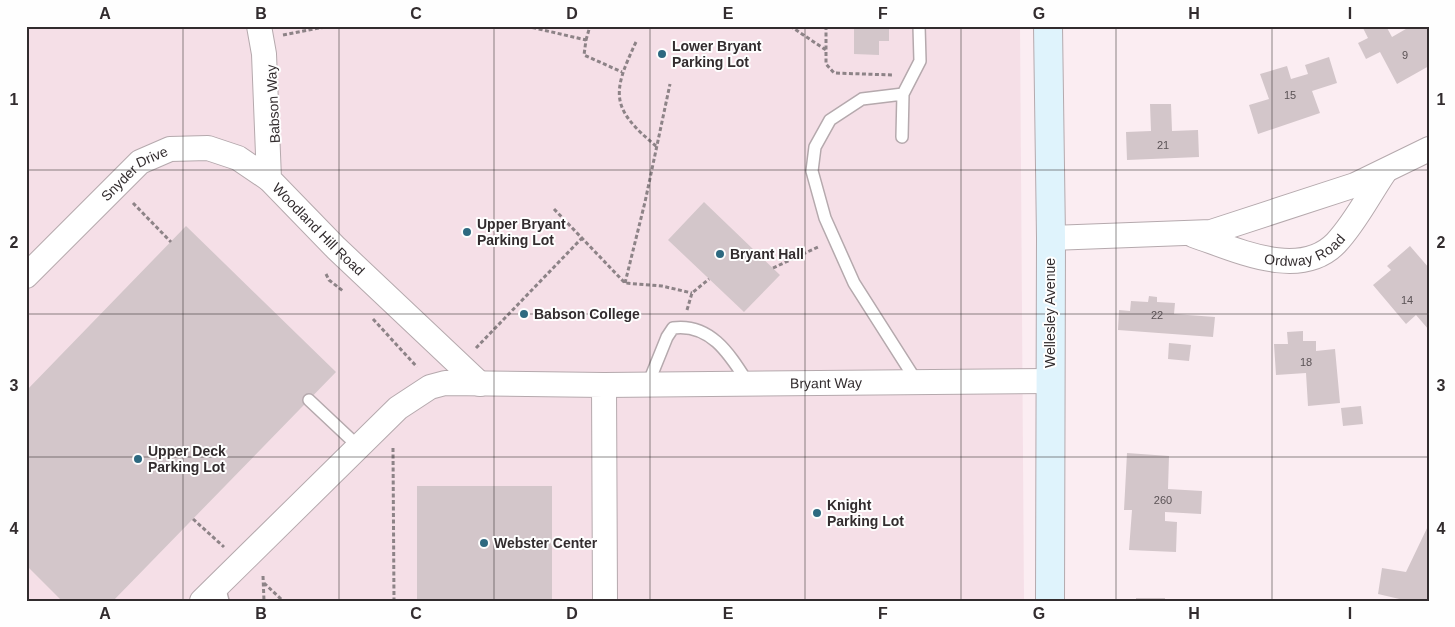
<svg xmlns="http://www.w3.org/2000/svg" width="1455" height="627" font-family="Helvetica,sans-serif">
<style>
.built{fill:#f5dfe7}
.building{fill:#d3c6ca}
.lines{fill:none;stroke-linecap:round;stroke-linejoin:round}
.lane-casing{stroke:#b5a9ad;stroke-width:14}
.street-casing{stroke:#b5a9ad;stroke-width:26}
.secondary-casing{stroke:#b5a9ad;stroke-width:30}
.path{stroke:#8d8387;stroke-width:3;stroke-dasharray:4 2.5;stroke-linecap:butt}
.lane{stroke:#fff;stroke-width:11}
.street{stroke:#fff;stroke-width:24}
.secondary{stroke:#dff3fc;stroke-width:28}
.grid{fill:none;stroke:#322c2e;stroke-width:1;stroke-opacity:0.55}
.poi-dot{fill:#2d6980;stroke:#fefefe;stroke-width:2}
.labels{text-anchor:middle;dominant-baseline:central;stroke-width:4;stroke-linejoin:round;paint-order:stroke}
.number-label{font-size:11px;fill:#5a5255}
.poi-label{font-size:14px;font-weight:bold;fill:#322c2e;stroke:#fefefe;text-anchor:start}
.street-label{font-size:14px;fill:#322c2e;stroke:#fefefe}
.neatline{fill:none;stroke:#322c2e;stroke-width:2}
.grid-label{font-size:16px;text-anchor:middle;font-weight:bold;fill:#322c2e}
</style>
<rect width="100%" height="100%" fill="#fbedf2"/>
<path class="built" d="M26 26H1020L1024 601H26Z"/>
<path class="building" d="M854 26H889V41H879V55L854 54Z
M1362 26H1386L1392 37 1411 26H1429V66L1397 84 1380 52 1366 59 1358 43 1368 38Z
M1329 57 1337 83 1312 91 1320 113 1258 134 1249 105 1269 99 1260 74 1287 66 1291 79 1308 74 1305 65Z
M1150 104H1171L1172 131 1198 130 1199 157 1127 160 1126 132 1151 131Z
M704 202 780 275 744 312 668 240Z
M186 226 336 372 113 601H62L26 565V391Z
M1410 246 1429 268V330L1416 315 1406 324 1373 285 1391 270 1387 266Z
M1149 296 1157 297V302L1175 303 1174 314 1215 317 1213 337 1118 330 1119 310 1130 311 1131 301 1148 302Z
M1303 331V341H1316V351L1335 349 1340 403 1308 406 1306 373 1276 375 1274 344H1288L1287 332Z
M1169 343 1191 345 1189 361 1168 359Z
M1361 406 1363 424 1343 426 1341 408Z
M1127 453 1169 456 1168 489 1202 491 1201 514 1165 512V521L1177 522 1176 552 1129 550 1132 510H1124Z
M417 486H552V601H417Z
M1429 524V601H1408L1378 594 1382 568 1406 572Z
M1136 598H1165V601H1136Z"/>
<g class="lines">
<g class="lane-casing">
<path id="lane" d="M903 94 862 99 830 120 815 147 812 171 825 218 854 283 917 382
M902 137 903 94 920 61 919 26
M648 384 667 337 673 328C711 323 730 355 748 383
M309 400 359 447
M219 586 223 601"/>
</g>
<g class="street-casing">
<g id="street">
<path id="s1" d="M259 26 264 54 269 179 336 248 480 384"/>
<path id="s2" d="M1193 235C1235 249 1299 281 1336 243 1355 223 1369 195 1384 173"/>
<path d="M1051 238 1211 232 1355 185 1429 149"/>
<path id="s3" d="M26 276 140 162 170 149 208 148 238 158 269 179"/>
<path id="s4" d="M604 385 1050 381"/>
<path d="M202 601 398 408 430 387 445 383 604 385 605 601"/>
</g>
</g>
<g class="secondary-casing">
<path id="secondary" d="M1048 26 1051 238 1050 601"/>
</g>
<path class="path" d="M526 26 586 40 584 55 622 72
M790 26 826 50
M826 26V64L834 73 893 75
M283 35 330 26
M586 40 590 26
M636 42C612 93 610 108 656 146
M133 203 171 242
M554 209 625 283 662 286 692 293
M773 268 818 247
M326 274 329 280 343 291
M625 283 645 202 670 84
M687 310 692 293 709 279
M373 319 417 367
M476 348 582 238
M393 448 394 601
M193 519 224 547
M263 576 264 601
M264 583 283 601"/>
<use href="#lane" class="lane"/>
<use href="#street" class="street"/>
<use href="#secondary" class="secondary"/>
</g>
<path class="grid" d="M183 26V601M339 26V601M494 26V601M650 26V601M805 26V601M961 26V601M1116 26V601M1272 26V601M26 170H1429M26 314H1429M26 457H1429"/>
<g class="poi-dot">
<circle cx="662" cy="54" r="5"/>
<circle cx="467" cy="232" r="5"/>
<circle cx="720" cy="254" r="5"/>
<circle cx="524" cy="314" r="5"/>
<circle cx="138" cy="459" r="5"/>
<circle cx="817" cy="513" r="5"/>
<circle cx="484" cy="543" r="5"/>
</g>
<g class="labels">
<g class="number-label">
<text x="1405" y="55">9</text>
<text x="1290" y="95">15</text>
<text x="1163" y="145">21</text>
<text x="1407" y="300">14</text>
<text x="1157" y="315">22</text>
<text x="1306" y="362">18</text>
<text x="1163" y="500">260</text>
</g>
<g class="poi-label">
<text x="672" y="46">Lower Bryant<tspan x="672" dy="16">Parking Lot</tspan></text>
<text x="477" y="224">Upper Bryant<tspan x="477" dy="16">Parking Lot</tspan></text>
<text x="730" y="254">Bryant Hall</text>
<text x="534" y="314">Babson College</text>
<text x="148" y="451">Upper Deck<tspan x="148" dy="16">Parking Lot</tspan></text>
<text x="827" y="505">Knight<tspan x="827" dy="16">Parking Lot</tspan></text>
<text x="494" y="543">Webster Center</text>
</g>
<g class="street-label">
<text transform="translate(273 104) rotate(-93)">Babson Way</text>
<text stroke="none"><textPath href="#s3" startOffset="150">Snyder Drive</textPath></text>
<text stroke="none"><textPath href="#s1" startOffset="224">Woodland Hill Road</textPath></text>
<text stroke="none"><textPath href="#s2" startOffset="118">Ordway Road</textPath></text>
<text transform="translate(1050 313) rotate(-90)">Wellesley Avenue</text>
<text stroke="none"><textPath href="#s4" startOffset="222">Bryant Way</textPath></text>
</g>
</g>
<rect width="1455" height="627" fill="none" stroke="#fefefe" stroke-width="55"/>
<rect x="28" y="28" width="1400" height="572" class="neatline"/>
<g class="grid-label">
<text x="105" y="19">A</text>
<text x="261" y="19">B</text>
<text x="416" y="19">C</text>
<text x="572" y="19">D</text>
<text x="728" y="19">E</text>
<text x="883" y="19">F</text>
<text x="1039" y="19">G</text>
<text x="1194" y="19">H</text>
<text x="1350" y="19">I</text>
<text x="14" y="105">1</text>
<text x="1441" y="105">1</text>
<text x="14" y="248">2</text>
<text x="1441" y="248">2</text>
<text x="14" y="391">3</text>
<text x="1441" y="391">3</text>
<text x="14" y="534">4</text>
<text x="1441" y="534">4</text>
<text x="105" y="619">A</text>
<text x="261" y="619">B</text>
<text x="416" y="619">C</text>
<text x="572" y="619">D</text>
<text x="728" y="619">E</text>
<text x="883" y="619">F</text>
<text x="1039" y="619">G</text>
<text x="1194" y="619">H</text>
<text x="1350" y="619">I</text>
</g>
</svg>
